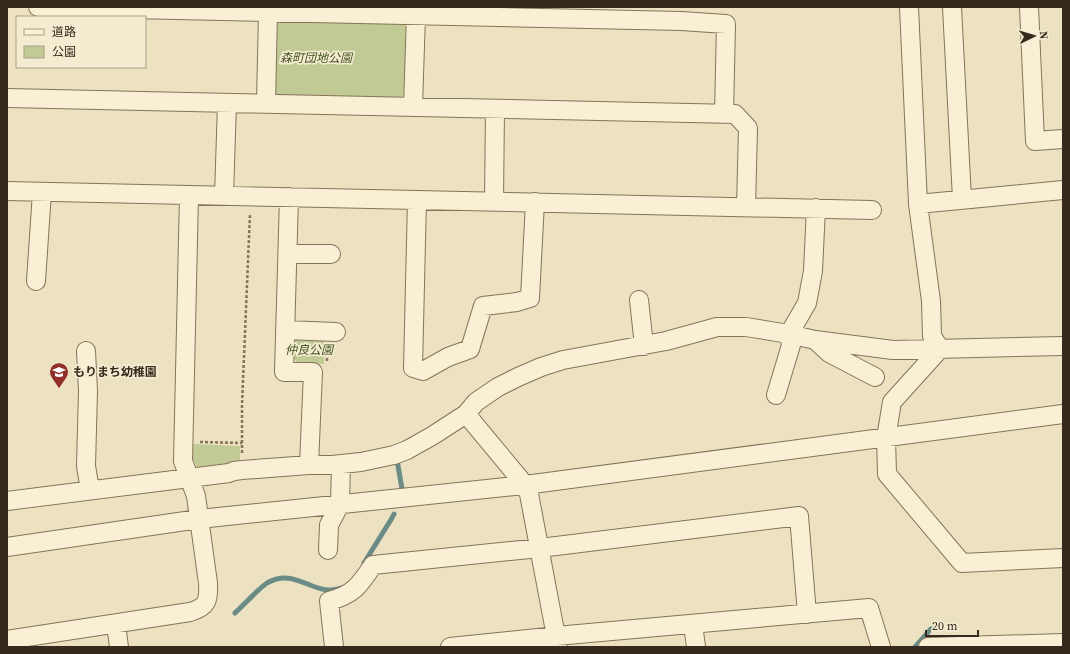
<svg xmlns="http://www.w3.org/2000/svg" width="1070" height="654" font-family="'Source Serif 4','Noto Sans JP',serif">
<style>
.green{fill:#c1ca95}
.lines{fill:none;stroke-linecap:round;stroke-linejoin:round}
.stream{stroke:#6b8c86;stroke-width:5}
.minor-casing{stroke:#857359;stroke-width:20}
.path{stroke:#857359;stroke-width:2.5;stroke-dasharray:3 2;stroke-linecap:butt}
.minor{stroke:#f8efd4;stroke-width:18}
.labels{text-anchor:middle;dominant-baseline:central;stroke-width:3.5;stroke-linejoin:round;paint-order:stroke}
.park-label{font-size:12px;font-style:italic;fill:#445124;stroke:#f4ecd0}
.poi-label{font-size:12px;font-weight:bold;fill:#352a1d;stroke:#f4ecd0;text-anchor:start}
</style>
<rect width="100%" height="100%" fill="#ece2c1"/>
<path class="green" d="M280 20 403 23 410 29 407 92 400 98 277 95 272 87 274 26Z
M299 337H324V364L298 363 293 358V341Z
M192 444 240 446V464L197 467 192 457Z"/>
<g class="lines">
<path class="stream" d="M397 460 402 489
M364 563 392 518 394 514
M235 613C243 606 259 588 267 583 296 566 314 598 341 588
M915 647 931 629"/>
<g class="minor-casing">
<path id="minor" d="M38 7 681 21 726 24 724 114
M909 7 918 204 931 301 932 336 940 349
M952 7 962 199
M1029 7 1035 141 1063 139
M7 98 735 114 748 128 746 207
M266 103 268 12
M413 107 416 15
M7 191 872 210
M224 196 227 103
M289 197 284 372H313L309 465
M417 200 413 368 423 371 448 357 470 349 483 306 517 302 530 298 535 202
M494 201 495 109
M918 204 1063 190
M288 254H331
M36 281 42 192
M639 300 644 346
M285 330 336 332
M815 340 829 353 875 377
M940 349 892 402 886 438 887 474 962 563 1063 558
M86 351 88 391 86 466 90 490
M776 395 791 345 789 334 807 303 813 271 816 208
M466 414 525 485 529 494 558 647
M7 501 229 473 234 471 242 470 309 465H332L361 462 394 455 407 450 432 436 466 414 476 402 498 387 518 377 541 367 563 360 666 341 717 327H746L789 334 815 340 893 350 1063 346
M7 547 199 519 525 485 1063 414
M328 550 329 525 340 504 341 464
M116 624 119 647
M693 624 696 647
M7 640 190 612C207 607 209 601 208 583L196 496 183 461 189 195
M334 647 329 601C353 595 360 585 373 565L540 548 799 516 807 614
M450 647 556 636 869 608 881 647
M928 647 1063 643"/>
</g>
<path class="path" d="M327 361V348
M200 442 242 443
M242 453V405L250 213"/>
<use href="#minor" class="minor"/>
</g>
<defs>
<g id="school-pin" transform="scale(1)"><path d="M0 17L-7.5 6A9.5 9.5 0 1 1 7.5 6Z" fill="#922f2b" stroke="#f4ecd0"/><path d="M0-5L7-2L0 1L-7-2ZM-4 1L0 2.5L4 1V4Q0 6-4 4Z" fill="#fff"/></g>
</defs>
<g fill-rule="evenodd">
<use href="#school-pin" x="59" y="372"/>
</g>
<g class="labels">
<g class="park-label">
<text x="316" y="58">森町団地公園</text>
<text x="309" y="350">仲良公園</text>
</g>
<g class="poi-label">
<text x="73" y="372">もりまち幼稚園</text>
</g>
</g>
<rect width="1070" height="654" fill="none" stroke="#352a1d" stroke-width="16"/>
<rect x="16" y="16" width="130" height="52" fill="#f4ecd0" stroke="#a89e88"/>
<rect x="24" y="29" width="20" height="6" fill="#f8efd4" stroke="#a89e88"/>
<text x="52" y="36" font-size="12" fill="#352a1d">道路</text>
<rect x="24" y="46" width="20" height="12" fill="#c1ca95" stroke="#a89e88"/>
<text x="52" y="56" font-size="12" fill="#352a1d">公園</text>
<g transform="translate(1034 36) rotate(85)" stroke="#f4ecd0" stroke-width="3" paint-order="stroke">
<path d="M0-3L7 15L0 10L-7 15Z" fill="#352a1d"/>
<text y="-6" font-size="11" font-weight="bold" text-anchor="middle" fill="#352a1d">N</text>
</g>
<path d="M926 630v6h52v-6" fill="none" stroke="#352a1d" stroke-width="2"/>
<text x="932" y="630" font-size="12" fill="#352a1d" stroke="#f4ecd0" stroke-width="3" paint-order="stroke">20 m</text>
</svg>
